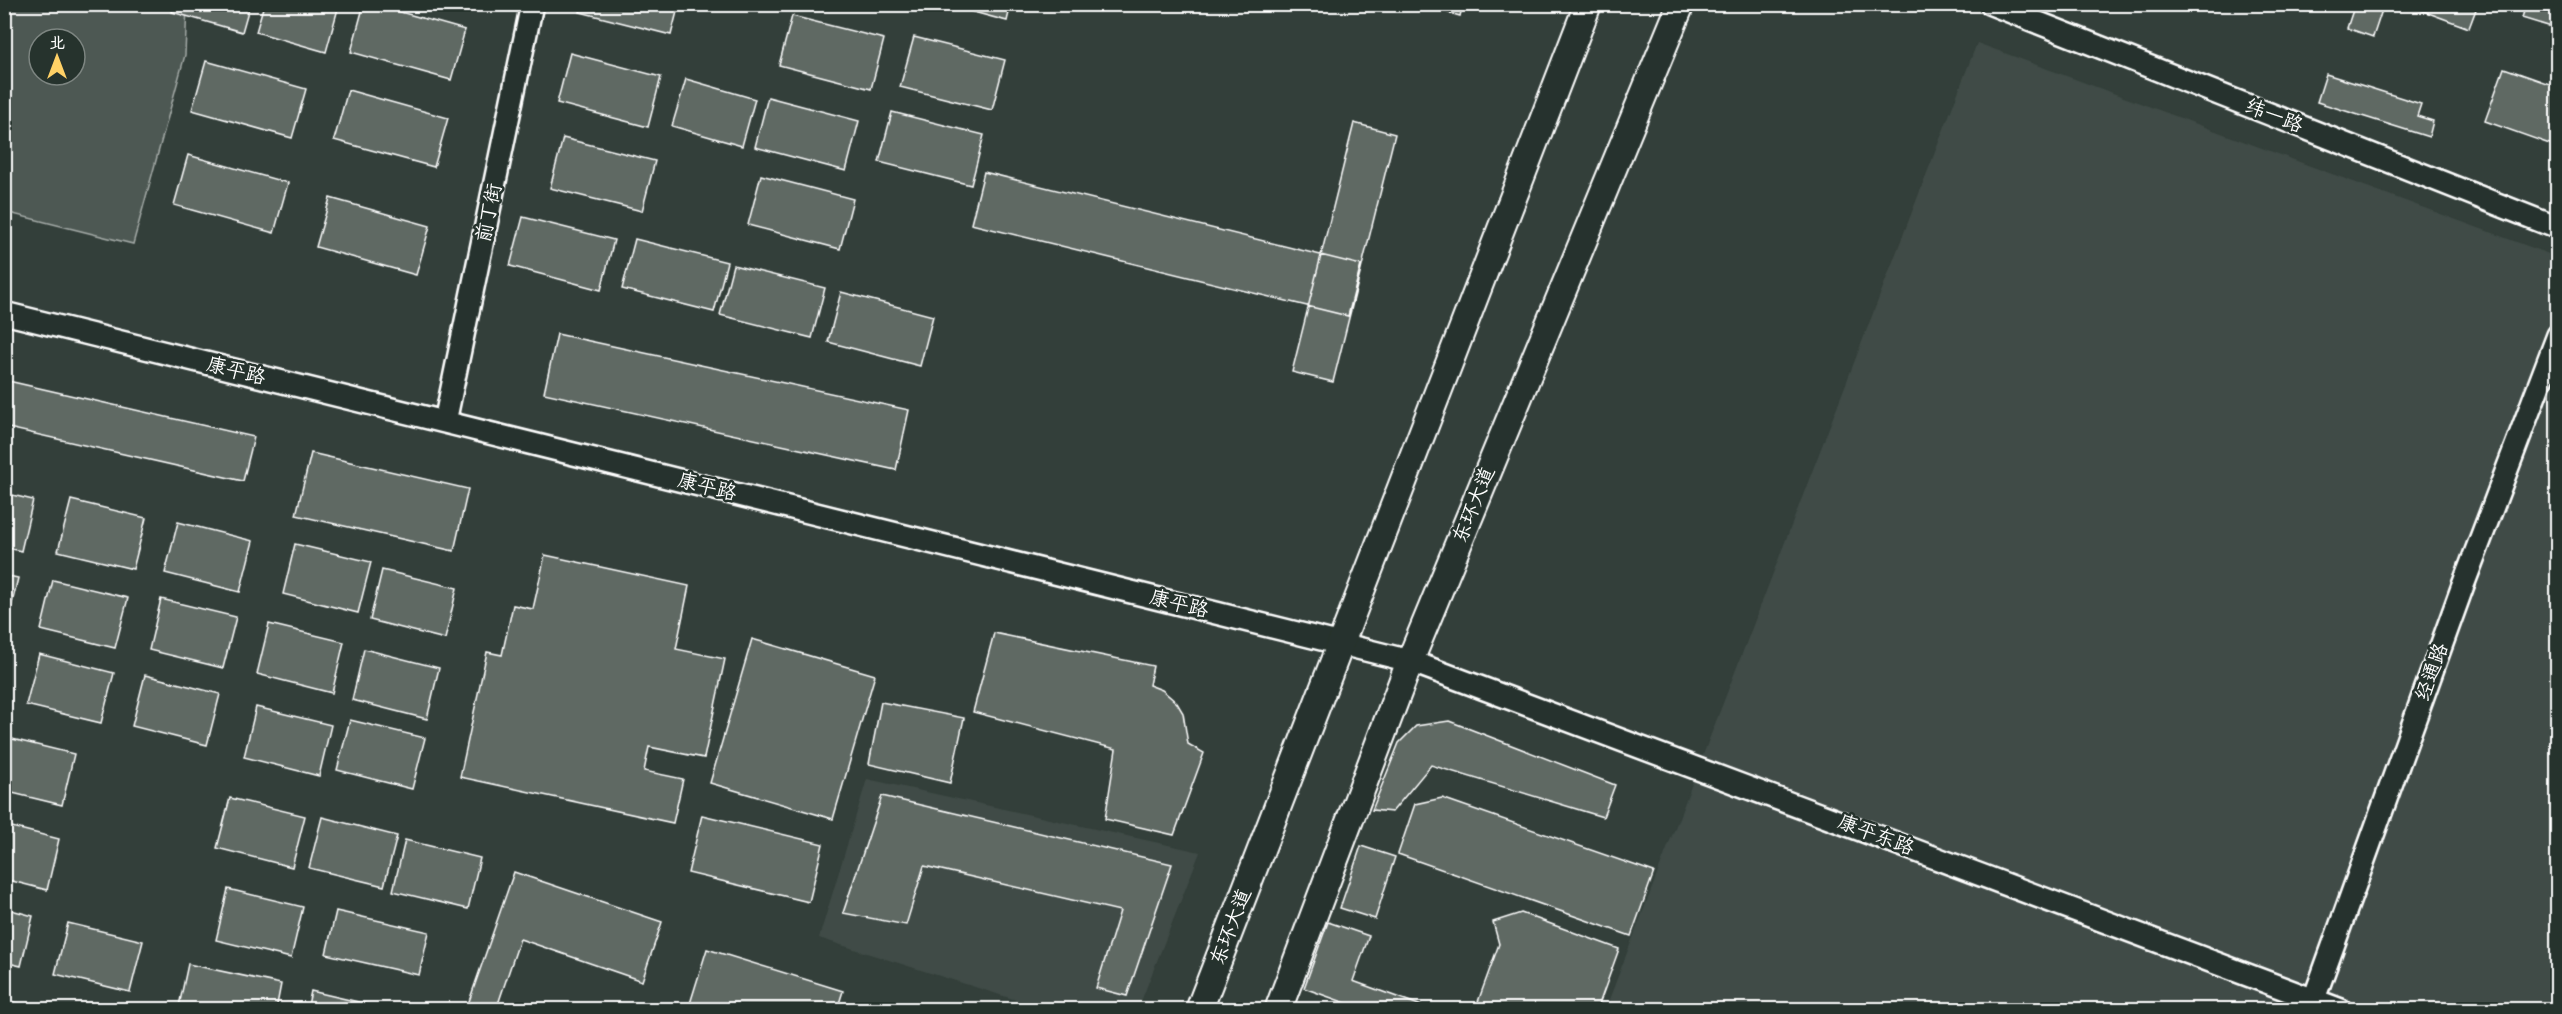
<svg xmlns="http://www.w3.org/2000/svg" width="2562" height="1014" font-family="'Balsamiq Sans','LXGW WenKai TC',sans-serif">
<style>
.built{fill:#404c47}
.green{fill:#4d5853;stroke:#a6aca9;stroke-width:1.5;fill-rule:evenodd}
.building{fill:#5f6964;stroke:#fff;stroke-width:1.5}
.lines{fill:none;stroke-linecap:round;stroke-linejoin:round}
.tertiary-casing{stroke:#fff;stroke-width:26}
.primary-casing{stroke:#fff;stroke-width:30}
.tertiary{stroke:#26332d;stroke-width:21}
.primary{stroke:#26332d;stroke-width:26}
.labels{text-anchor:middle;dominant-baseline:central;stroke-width:5;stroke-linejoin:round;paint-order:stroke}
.street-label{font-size:20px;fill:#fff;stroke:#26332d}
</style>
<rect width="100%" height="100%" fill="#333f3a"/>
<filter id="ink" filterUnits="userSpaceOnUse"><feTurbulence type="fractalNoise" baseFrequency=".0167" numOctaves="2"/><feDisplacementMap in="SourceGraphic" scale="12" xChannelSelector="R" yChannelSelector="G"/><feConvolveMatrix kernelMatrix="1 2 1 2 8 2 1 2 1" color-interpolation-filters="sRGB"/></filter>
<g filter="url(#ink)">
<path class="built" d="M1977 43 2557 257V1009L1605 1010Z
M867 779 1200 852 1138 1009H1045L819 938Z"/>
<path class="green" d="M4 5H187L185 55 133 244 5 212ZM39 39H75V75H39Z"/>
<path class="building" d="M174 4H250L242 32 172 12Z
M264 4 339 5 326 52 256 32Z
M364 4H372L465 30 451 80 351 52Z
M582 4H679L671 35 580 12Z
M944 4H1011L1007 21Z
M1418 4H1463L1460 16Z
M2355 4H2384L2373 37 2347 28Z
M2404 4H2478L2469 28Z
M2526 4H2558V29L2522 18Z
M792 16 884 39 871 89 779 65Z
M914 37 1005 60 992 110 900 87Z
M570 53 661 77 648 127 557 103Z
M206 61 306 89 292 138 192 110Z
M2504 68 2558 87V147L2485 121Z
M2326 74 2421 104 2417 116 2433 121 2429 137 2317 102Z
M686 79 755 99 742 146 672 126Z
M348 90 448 118 434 167 334 140Z
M768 97 859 121 846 171 755 147Z
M892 112 984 135 971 185 879 162Z
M1354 123 1395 134 1333 382 1292 372Z
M563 138 655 161 642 211 550 188Z
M188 155 288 183 274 233 174 205Z
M984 172 1361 265 1348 316 971 224Z
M761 175 853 199 840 249 748 225Z
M330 198 430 226 416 275 316 247Z
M523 217 614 240 601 290 510 266Z
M635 239 727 262 714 312 622 289Z
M733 265 825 288 812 338 720 315Z
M841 292 933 316 920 366 828 342Z
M557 334 909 410 896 470 544 393Z
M4 380 254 437 243 481 4 427Z
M311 453 468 489 454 551 296 515Z
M4 493 33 500 21 551 4 547Z
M71 500 146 518 133 569 58 551Z
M178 522 253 541 240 592 165 573Z
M295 544 371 562 358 613 283 594Z
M545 555 689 586 676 649 725 659 704 758 649 747 644 771 683 779 673 823 460 777 487 652 502 655 513 605 533 609Z
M382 570 457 588 445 639 370 620Z
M4 575 18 578 6 629H4Z
M53 580 128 598 115 648 41 630Z
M161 599 236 617 223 668 149 650Z
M269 624 344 642 332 693 257 674Z
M994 633 1153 666 1149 685 1162 690 1177 703 1183 713 1188 744 1204 753 1174 835 1105 819 1116 749 973 712Z
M752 639 875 675 833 819 710 783Z
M364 649 439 668 427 719 352 700Z
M39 654 114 673 101 723 26 705Z
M145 675 220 694 207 745 132 726Z
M881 702 964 718 950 783 869 764Z
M256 707 331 725 319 776 244 757Z
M350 720 425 738 412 789 337 770Z
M1449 721 1615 785 1603 817 1431 765 1392 812 1372 810 1399 743 1416 726Z
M4 737 74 754 62 805 4 791Z
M882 796 1172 864 1127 996 1096 988 1120 911 924 866 906 925 843 913Z
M230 798 305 816 292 867 217 848Z
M1442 798 1654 872 1631 936 1398 854 1415 804Z
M702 815 823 844 809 902 688 873Z
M322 817 397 836 384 886 309 868Z
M4 825 59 839 47 890 4 879Z
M405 840 480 858 468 909 393 891Z
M1361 846 1395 857 1375 919 1340 908Z
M514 872 662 922 642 981 520 939 496 1010H466Z
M228 889 303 907 291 958 216 940Z
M4 908 33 916 21 966 4 962Z
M336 911 429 932 419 975 326 954Z
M1521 913 1619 949 1597 1010H1475L1499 944 1493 922Z
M1328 922 1369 936 1353 981 1433 1010H1365L1304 988Z
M68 923 143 941 130 992 55 974Z
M707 949 843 991 837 1010H688Z
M188 964 281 984 276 1010H195L179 1006Z
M311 991 393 1010H307Z
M4 1000 46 1010H4Z"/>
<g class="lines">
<g class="tertiary-casing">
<path id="tertiary" d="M1991 4 2558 228
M4 313 1410 661 2341 1010
M445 422 532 4
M2310 1010 2462 588 2558 335"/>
</g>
<g class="primary-casing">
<path id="primary" d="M1199 1010 1588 4
M1278 1010 1410 661 1681 4"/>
</g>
<use href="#tertiary" class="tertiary"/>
<use href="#primary" class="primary"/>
</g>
</g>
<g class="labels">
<g class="street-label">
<text transform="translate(2274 116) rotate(21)">纬一路</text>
<text transform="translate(489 213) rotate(-78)">前丁街</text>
<text transform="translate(236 371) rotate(14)">康平路</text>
<text transform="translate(707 487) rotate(14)">康平路</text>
<text transform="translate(1474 505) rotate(-68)">东环大道</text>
<text transform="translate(1179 604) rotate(14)">康平路</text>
<text transform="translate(2432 672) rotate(-70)">经通路</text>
<text transform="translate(1876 835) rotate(21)">康平东路</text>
<text transform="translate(1231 927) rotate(-69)">东环大道</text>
</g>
</g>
<rect width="2562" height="1014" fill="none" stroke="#26332d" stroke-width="24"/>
<rect x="12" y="12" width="2538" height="990" fill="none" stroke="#fff" stroke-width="2" filter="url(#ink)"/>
<g transform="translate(57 57)"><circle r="28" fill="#26332d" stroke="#7d8581" stroke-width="1.5"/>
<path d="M0-4.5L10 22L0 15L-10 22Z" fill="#ffd166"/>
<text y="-9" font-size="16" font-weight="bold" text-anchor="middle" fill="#ffffff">北</text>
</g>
</svg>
